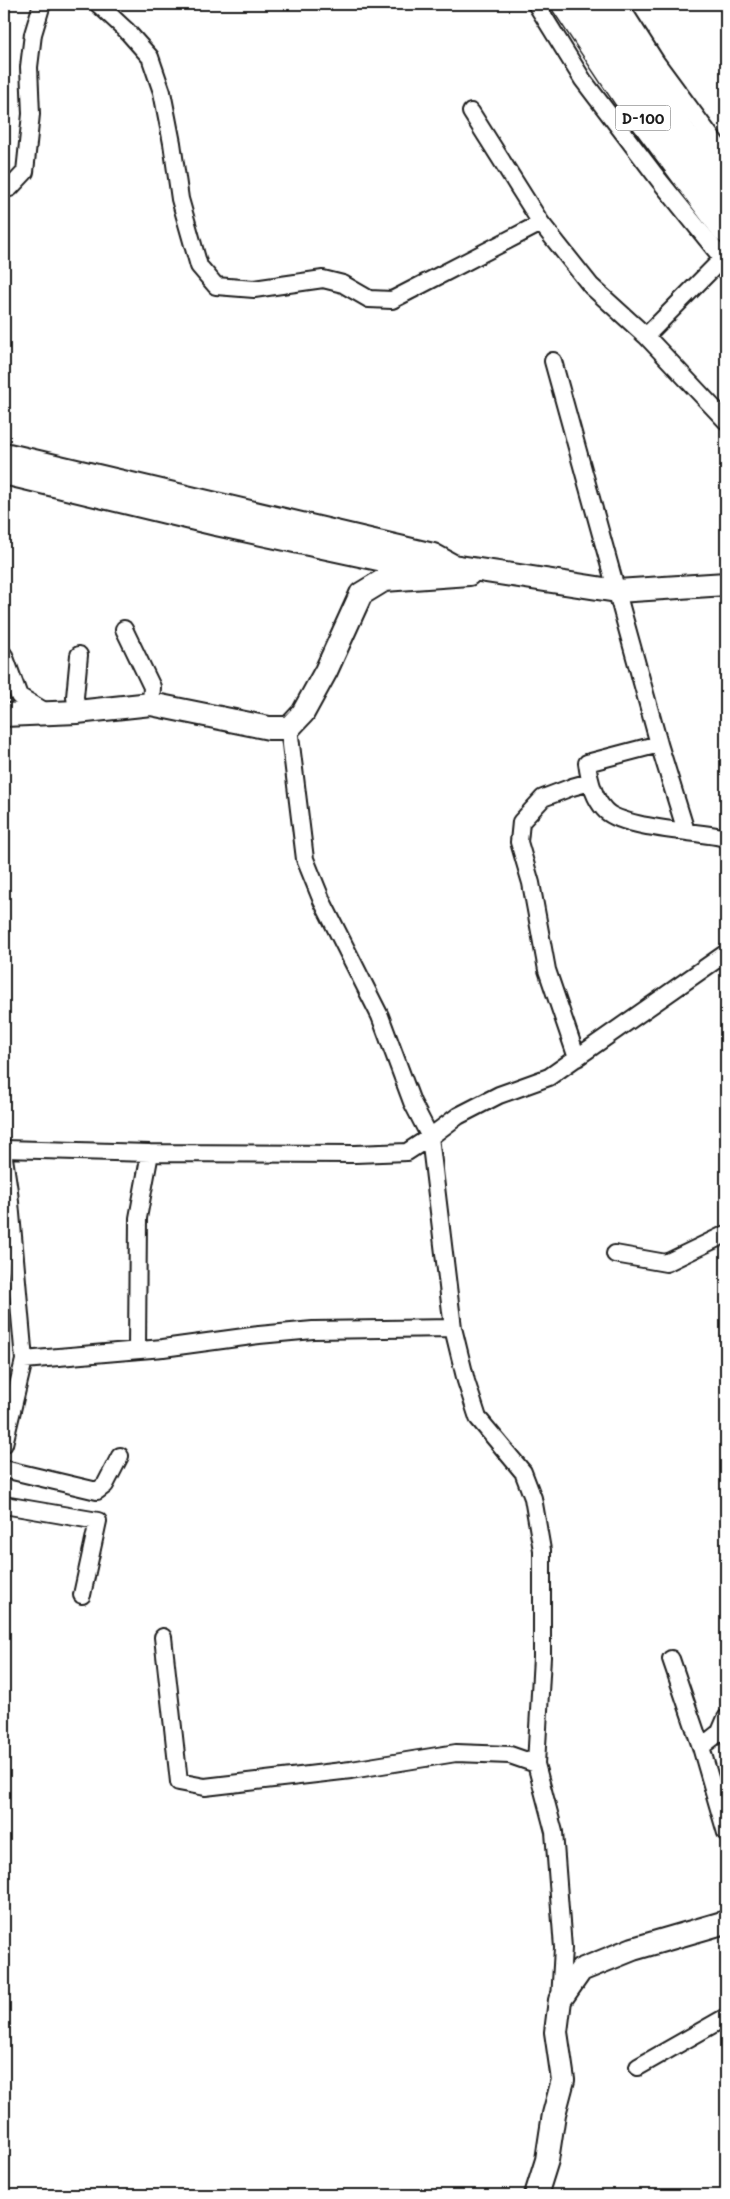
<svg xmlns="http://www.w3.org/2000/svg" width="730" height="2199" font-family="Mali,sans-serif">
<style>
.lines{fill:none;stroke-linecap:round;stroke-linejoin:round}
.street-casing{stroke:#1c1c1c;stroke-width:20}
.secondary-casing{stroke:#1c1c1c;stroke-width:26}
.highway-casing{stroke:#1c1c1c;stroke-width:31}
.street{stroke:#fff;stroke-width:16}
.secondary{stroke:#fff;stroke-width:22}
.highway{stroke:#fff;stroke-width:28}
.labels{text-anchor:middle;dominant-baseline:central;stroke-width:5;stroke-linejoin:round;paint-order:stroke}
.shield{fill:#fff;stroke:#606060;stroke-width:1}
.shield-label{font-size:15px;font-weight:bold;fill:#1c1c1c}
</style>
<rect width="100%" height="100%" fill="#fff"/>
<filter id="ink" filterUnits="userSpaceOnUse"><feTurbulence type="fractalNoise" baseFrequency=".02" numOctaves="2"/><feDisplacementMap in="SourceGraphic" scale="10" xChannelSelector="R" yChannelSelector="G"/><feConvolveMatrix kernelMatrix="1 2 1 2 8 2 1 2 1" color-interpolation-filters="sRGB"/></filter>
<g filter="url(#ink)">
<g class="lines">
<g class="street-casing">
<path id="street" d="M98 4 126 30 150 57 162 92 172 143 180 199 199 266 216 286 254 289 323 279 343 284 369 299 392 300 541 223
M536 4 583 80 659 180 726 263
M619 4 656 62 726 157
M471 112 541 223 591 286 646 336 726 421
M4 189 10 188 25 172 31 114 29 67 33 34 42 4
M646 336 722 259
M553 361 659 744 587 763C589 778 593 797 604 809 620 829 699 831 726 838
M124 629 152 687 151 704
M4 655 19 696 41 709 42 714
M77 712 75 697 79 655
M659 744 686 831
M577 1058 547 970 531 883 519 842 521 822 543 798 572 787 590 782
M4 1149 150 1153 355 1154 407 1152 430 1137 412 1102 380 1016 322 901 305 859 289 728
M4 1158 9 1191 24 1360 4 1444
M615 1254 666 1263 726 1234
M137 1350 138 1218 150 1153
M24 1360 163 1348 259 1335 313 1330 453 1328
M4 1469 97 1491 105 1485 120 1456
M4 1505 98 1521 82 1595
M163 1637 179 1782 205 1787 351 1770 456 1753 510 1755 536 1764
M671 1659 701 1747
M726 1718 720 1732 701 1747 726 1833
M560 2000 563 1948 554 1832 536 1764 542 1657V1550L533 1498 523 1472 478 1418 466 1381 453 1328 430 1137 458 1116 499 1095 549 1077 726 953
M638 2067 726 2017"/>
</g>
<g class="secondary-casing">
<path id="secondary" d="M4 454 433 555 453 566 617 591 726 584
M4 473 216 524 425 569
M4 715 77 712 151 704 269 728H289L303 713 326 671 361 594 384 580 469 574
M536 2195 547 2160 554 2114 563 2080 556 2032 560 2000 581 1970 633 1949 726 1922"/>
</g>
<g class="highway-casing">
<path id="highway" d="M566 4 627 96 726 229
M595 4 683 135 726 189"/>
</g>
<use href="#street" class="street"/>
<use href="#secondary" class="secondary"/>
<use href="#highway" class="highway"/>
</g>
</g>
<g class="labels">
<rect class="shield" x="615.5" y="105.5" width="55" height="25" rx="4"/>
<g class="shield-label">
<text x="643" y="118">D-100</text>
</g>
</g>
<rect width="730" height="2199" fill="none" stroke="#fff" stroke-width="20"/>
<rect x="10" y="10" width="710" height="2179" fill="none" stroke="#1c1c1c" stroke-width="2" filter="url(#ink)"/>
</svg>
